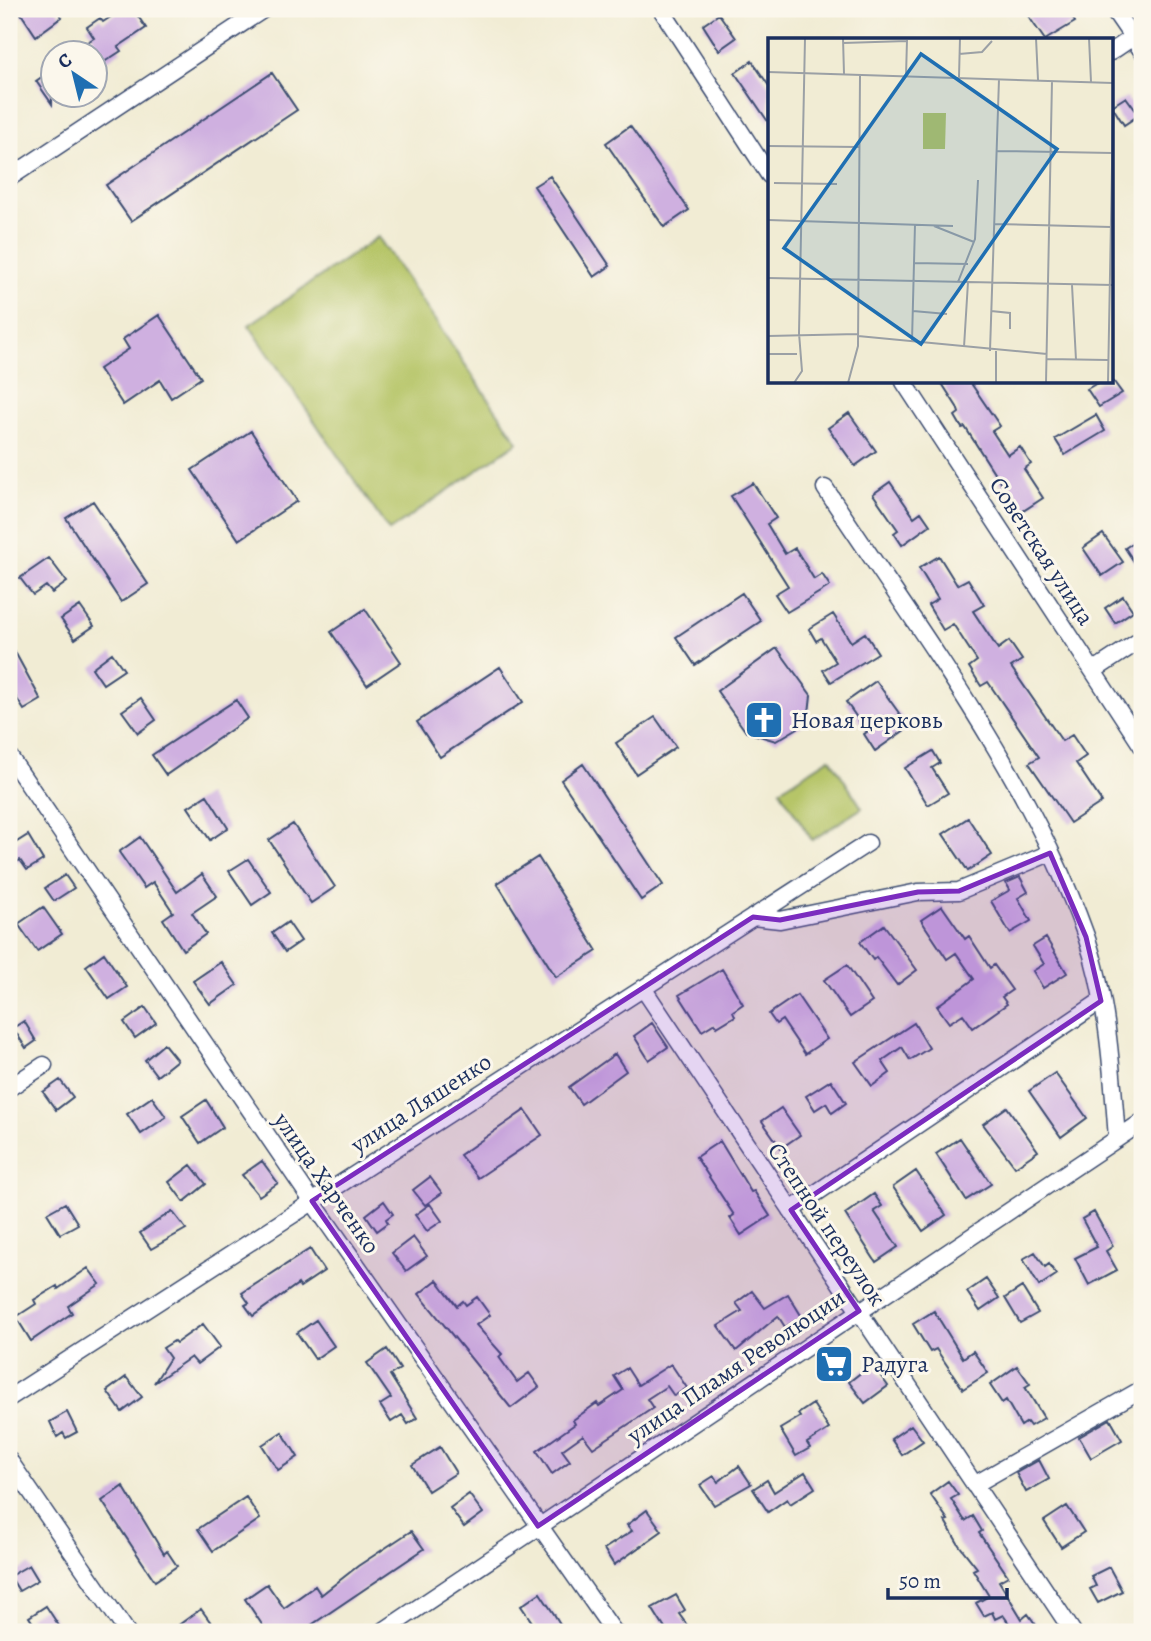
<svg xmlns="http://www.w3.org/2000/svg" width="1151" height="1641" font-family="Alegreya,serif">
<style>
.green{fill:#b6c568;stroke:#687a63;stroke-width:2}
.building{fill:#cfb0e0}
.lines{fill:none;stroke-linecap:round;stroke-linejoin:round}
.minor-casing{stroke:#3b4b70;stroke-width:19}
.minor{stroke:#fff;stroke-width:16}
.marked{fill:#7b2cbf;fill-opacity:0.2;stroke:#7b2cbf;stroke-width:5;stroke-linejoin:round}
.labels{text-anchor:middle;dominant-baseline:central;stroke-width:6;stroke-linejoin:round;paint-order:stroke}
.street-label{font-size:24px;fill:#1b2f5e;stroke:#fbf7ec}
.poi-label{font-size:24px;fill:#1b2f5e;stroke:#fbf7ec;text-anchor:start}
.inset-road{fill:none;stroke:#9ba0a5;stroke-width:2}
.view{fill:#1f6fb2;fill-opacity:0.15;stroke:#1f6fb2;stroke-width:3.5}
.inset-edge{fill:none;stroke:#1b2f5e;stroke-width:3.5}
</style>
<rect width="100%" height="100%" fill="#fbf7ec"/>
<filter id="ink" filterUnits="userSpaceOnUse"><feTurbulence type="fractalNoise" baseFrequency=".0143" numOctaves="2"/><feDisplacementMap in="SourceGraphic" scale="14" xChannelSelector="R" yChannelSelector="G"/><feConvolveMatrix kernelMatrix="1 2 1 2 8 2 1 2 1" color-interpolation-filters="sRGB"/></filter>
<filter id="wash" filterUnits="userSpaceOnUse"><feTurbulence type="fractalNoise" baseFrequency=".00686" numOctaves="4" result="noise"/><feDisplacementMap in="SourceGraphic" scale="28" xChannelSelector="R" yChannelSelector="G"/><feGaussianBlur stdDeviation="1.57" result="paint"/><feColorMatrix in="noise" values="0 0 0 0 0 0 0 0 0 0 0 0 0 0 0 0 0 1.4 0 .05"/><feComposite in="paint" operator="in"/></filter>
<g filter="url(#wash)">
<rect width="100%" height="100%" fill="#f1ecd4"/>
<path class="green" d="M378 237 518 442 389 531 249 325Z
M830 758 862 808 812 840 780 790Z"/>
<g id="blocks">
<path class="building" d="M18 9H56L62 17 36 36Z
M123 9H133L146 28 118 47 121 51 98 66 94 52H90L84 44 94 38 87 27 100 18 103 22Z
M1041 9H1067L1075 22 1045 40 1029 17Z
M719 14 736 38 719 50 703 25Z
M752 61 769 86V123L735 73Z
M52 70V104L36 81Z
M272 73 297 110 131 221 106 185Z
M1126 97 1139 115 1124 125 1112 106Z
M630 126 689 210 664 227 606 143Z
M550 176 610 266 594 277 534 186Z
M159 315 201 378 171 398 160 380 123 405 99 369 129 349 123 339Z
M941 382H970L1000 426 992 431 1008 455 1020 447 1031 464 1024 469 1043 498 1020 513 965 427 962 428 955 416 959 413 957 407Z
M1099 382H1114L1122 393 1099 407 1087 389Z
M849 413 876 451 855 466 828 428Z
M1096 415 1105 431 1065 455 1055 439Z
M251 431 297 501 239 540 192 470Z
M890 482 914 517 921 512 930 525 902 545 894 533 898 530 873 494Z
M753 483 776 518 767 524 785 554 795 548 814 579 822 574 830 586 787 612 775 594 788 586 731 496Z
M93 501 148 584 121 602 66 518Z
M1103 534 1123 562 1102 576 1083 548Z
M1142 537V574L1125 548Z
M939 556 957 585 968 579 984 605 973 611 998 649 1009 641 1022 660 1011 667 1062 741 1072 735 1086 756 1076 763 1102 802 1070 823 1029 763 1039 757 988 682 981 686 969 667 977 661 953 624 943 630 928 605 938 599 919 568Z
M49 558 67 582 52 593 46 586 33 595 20 578Z
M742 593 761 621 695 665 676 637Z
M1123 596 1133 611 1115 623 1105 608Z
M80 606 94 626 75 639 61 619Z
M365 609 401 662 367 685 331 632Z
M833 614 851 642 865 633 878 653 831 682 823 670 836 662 821 638 816 641 809 629Z
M9 641 41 700 24 710 9 686Z
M777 648 811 695 808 722 776 741 746 732 717 691Z
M112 653 124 670 103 684 92 668Z
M500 667 523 702 440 757 417 722Z
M876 681 909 727 875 751 864 734 867 732 846 702Z
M141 698 156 720 138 733 122 711Z
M236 700 248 718 166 775 152 755Z
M655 717 676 747 636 774 616 743Z
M933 751 940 763 932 768 948 793 928 805 905 768Z
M583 764 663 885 641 900 561 780Z
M207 795 228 828 210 840 188 807Z
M968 818 992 855 968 871 943 834Z
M293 824 335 887 311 903 269 840Z
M28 835 43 860 27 870 20 860 9 866V847Z
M140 837 177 892 202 874 217 896 192 913 206 934 183 950 163 919 173 912 153 882 144 888 119 852Z
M538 857 597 951 556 977 497 883Z
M248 859 271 892 252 905 229 871Z
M65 875 74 888 54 901 45 888Z
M1020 877 1028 892 1018 898 1031 921 1010 933 991 901 1010 890 1006 883Z
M942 906 965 939 969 936 990 968 994 965 1012 990 1002 997 1007 1004 973 1028 963 1014 949 1023 937 1006 974 979 956 953 947 959 921 920Z
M43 907 62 934 37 951 18 924Z
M288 922 301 941 285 952 272 933Z
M884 925 917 970 897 985 876 957 873 960 860 942Z
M1046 938 1067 973 1043 988 1033 971 1044 964 1033 946Z
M104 953 127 987 109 999 86 966Z
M221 962 237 985 210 1004 193 981Z
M847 965 872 1002 850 1017 824 980Z
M722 969 743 1004 733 1011 735 1016 717 1027 715 1023 702 1031 679 995Z
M797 995 827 1039 805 1054 782 1020 776 1024 769 1014Z
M145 1007 156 1023 135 1038 124 1022Z
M24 1021 36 1041 26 1048 13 1028Z
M652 1023 668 1047 649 1060 634 1036Z
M914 1023 929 1048 910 1060 902 1047 882 1061 890 1073 872 1086 855 1062Z
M164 1044 177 1060 157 1076 145 1060Z
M615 1054 626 1071 581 1104 569 1087Z
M1055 1073 1087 1118 1061 1137 1029 1091Z
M60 1080 73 1097 56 1110 43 1092Z
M831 1080 846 1103 832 1113 826 1103 815 1110 806 1096Z
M152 1097 166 1117 141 1134 127 1114Z
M206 1100 223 1127 200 1143 182 1116Z
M1007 1107 1038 1151 1015 1167 983 1124Z
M781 1108 800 1135 781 1148 762 1121Z
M525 1110 542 1135 478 1178 460 1155Z
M960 1138 991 1184 966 1200 936 1154Z
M720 1141 751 1192 754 1191 770 1216 741 1235 730 1218 734 1215 696 1157Z
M262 1161 278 1183 259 1196 242 1175Z
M191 1165 206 1184 184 1202 169 1182Z
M916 1171 946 1215 923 1231 893 1187Z
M430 1177 442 1193 425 1205 413 1190Z
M874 1194 882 1206 874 1211 898 1247 876 1262 845 1214Z
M384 1201 393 1214 386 1219 388 1223 377 1231 366 1215Z
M65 1203 78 1224 60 1234 47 1213Z
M430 1204 442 1221 427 1231 415 1215Z
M172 1211 186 1229 151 1249 140 1233Z
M1094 1212 1113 1246 1106 1251 1117 1270 1089 1285 1075 1258 1097 1247 1082 1219Z
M413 1237 427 1256 406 1271 392 1253Z
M310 1249 324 1271 300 1287 298 1284 253 1316 245 1305 249 1303 242 1293Z
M1035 1252 1045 1267 1049 1264 1056 1275 1039 1286 1023 1259Z
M88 1268 100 1284 68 1306 72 1313 31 1341 16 1317 36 1304 34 1300 57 1286 58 1289Z
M986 1279 999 1298 980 1311 967 1292Z
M437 1280 457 1306 463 1301 466 1305 477 1297 490 1315 476 1325 502 1354 499 1357 517 1382 529 1373 539 1387 511 1408 419 1294Z
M1022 1287 1038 1313 1020 1323 1005 1298Z
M752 1291 765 1308 788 1294 802 1317 785 1327 778 1316 736 1351 718 1326 742 1311 736 1303Z
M934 1311 963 1358 973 1351 988 1373 963 1389 936 1349 930 1352 913 1324Z
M316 1320 334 1346 315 1359 297 1333Z
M203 1324 220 1347 197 1364 191 1357 154 1383 170 1358 163 1348 174 1341 176 1343Z
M387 1349 400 1369 390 1375 417 1418 408 1424 402 1415 391 1422 380 1405 391 1398 367 1363Z
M671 1364 687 1388 674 1396 667 1386 647 1399 653 1408 593 1448 583 1435 562 1450 570 1461 552 1474 537 1451 575 1424 573 1420 597 1403 599 1406 623 1390 614 1376 627 1368 638 1385Z
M872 1364 888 1386 865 1403 849 1382Z
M1017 1366 1030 1384 1025 1387 1044 1418 1030 1426 1027 1422 1021 1426 1006 1400 1002 1403 990 1385Z
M126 1377 142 1397 122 1412 107 1391Z
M813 1404 829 1429 807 1443 810 1448 796 1456 780 1429 800 1417 798 1414Z
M67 1412 77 1432 66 1438 63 1433 57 1437 50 1422Z
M1110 1419 1122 1440 1091 1458 1079 1437Z
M911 1425 923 1441 902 1455 891 1439Z
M282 1432 298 1457 278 1470 262 1445Z
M440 1447 456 1473 428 1491 412 1465Z
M1039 1460 1049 1479 1026 1492 1016 1473Z
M739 1466 751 1484 714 1505 700 1485 714 1476 718 1482Z
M805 1472 815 1488 790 1504 787 1499 768 1512 753 1489 767 1480 774 1492Z
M948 1481 958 1495 951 1499 965 1521 973 1516 982 1531 979 1533 1008 1576 999 1581 1022 1619 1028 1614 1041 1632H1002L1011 1626 1003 1615 995 1619 992 1612 984 1616 976 1603 989 1596 973 1570 977 1568 959 1545 945 1521 948 1520 930 1494Z
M123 1486 164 1554 167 1551 177 1566 155 1581 102 1501Z
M469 1494 483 1513 464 1527 450 1508Z
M246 1497 260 1519 213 1551 198 1529Z
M1067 1506 1084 1532 1061 1547 1044 1521Z
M647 1510 662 1531 614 1565 604 1549 632 1531 627 1525Z
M411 1531 424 1549 301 1632H267L245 1599 267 1584 284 1608 315 1586 321 1595 358 1566Z
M29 1565 38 1580 19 1591 10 1576Z
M1109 1567 1122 1591 1098 1603 1090 1589 1096 1586 1091 1576Z
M540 1593 554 1614 565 1632H539L521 1606Z
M676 1595 685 1610 679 1614 692 1632H667L652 1608Z
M46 1606 63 1632H39L29 1617Z
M201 1609 214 1627 206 1632H169Z"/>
</g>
</g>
<g filter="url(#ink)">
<use href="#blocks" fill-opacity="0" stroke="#3b4b70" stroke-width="2"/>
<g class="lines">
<g class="minor-casing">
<path id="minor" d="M661 9 769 175
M1113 9 1142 51
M1111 52 1142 31
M9 178 264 9
M904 382 1142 746
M825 488C919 631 1028 773 1086 936 1108 1000 1112 1071 1117 1139
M1093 671 1142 639
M9 756 312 1201 614 1632
M753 917 780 920 918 892 959 891 1050 853
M643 988 1073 1632
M9 1088 44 1065
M791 1210 1101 1001
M9 1398 868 843
M9 1460 127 1632
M974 1485 1142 1389
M382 1632 1142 1122"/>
</g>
<use href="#minor" class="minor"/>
</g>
</g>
<path class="marked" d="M1050 853 1086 937 1101 1001 791 1210 859 1311 538 1526 312 1201 753 917 780 920 918 892 959 891Z"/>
<defs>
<g id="church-square" transform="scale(2.0125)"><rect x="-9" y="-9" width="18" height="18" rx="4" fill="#1f6fb2" stroke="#fbf7ec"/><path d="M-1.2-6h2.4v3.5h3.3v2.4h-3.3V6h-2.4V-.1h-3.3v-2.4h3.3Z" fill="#fff"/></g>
<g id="supermarket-square" transform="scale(2.0125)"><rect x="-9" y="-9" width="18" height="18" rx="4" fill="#1f6fb2" stroke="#fbf7ec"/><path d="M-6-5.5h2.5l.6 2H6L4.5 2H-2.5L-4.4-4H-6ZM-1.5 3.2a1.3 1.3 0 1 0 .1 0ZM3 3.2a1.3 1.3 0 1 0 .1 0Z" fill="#fff"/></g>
</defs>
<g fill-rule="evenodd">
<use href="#church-square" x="764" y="720"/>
<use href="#supermarket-square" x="834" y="1364"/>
</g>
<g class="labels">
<g class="street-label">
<text transform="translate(1042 551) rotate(57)">Советская улица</text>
<text transform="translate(421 1103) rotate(-33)">улица Ляшенко</text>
<text transform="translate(327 1183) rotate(55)">улица Харченко</text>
<text transform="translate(827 1224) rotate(56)">Степной переулок</text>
<text transform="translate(736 1366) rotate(-34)">улица Пламя Революции</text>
</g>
<g class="poi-label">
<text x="791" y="720">Новая церковь</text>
<text x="861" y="1364">Радуга</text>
</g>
</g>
<g transform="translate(768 38)">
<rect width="345" height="345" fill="#f1ecd4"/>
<path d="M155 75H178L177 111H155Z" fill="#b6c568"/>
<path class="inset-road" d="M75 0 76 36M268 0 270 42M321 0 323 44M75 5 139 3M191 16 214 14 224 3M0 34 345 45M138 38 139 2M191 39 192 0M0 108 91 109M229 113 345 115M6 145 69 146M0 182 185 188M226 186 343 189M166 188 206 204M146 225 200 226M0 240 345 247M190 244 207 201 210 142M304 247 308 322M145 273 179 276M223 273 242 275V291M0 298 90 296M90 298 279 316M144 303 147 186M196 309 200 244M222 313 231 41M0 316H29M279 321 340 322M26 345 34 333 31 295 37 0M80 345 90 308 92 37M228 345V313M278 345 284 43M340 345 345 74"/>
<path class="view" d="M153 16 289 111 153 306 16 210Z"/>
<rect width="345" height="345" class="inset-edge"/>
</g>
<rect width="1151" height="1641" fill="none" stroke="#fbf7ec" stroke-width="35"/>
<g transform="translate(74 74) rotate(325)"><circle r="33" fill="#fbf7ec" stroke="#a1a7b3" stroke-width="2"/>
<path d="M0-5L12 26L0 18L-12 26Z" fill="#1f6fb2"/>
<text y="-10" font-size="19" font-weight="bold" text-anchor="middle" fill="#1b2f5e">С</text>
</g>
<path d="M888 1588v10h119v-10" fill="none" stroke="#1b2f5e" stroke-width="3.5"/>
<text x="899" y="1588" font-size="21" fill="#1b2f5e" stroke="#fbf7ec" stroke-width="5" paint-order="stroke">50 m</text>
</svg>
